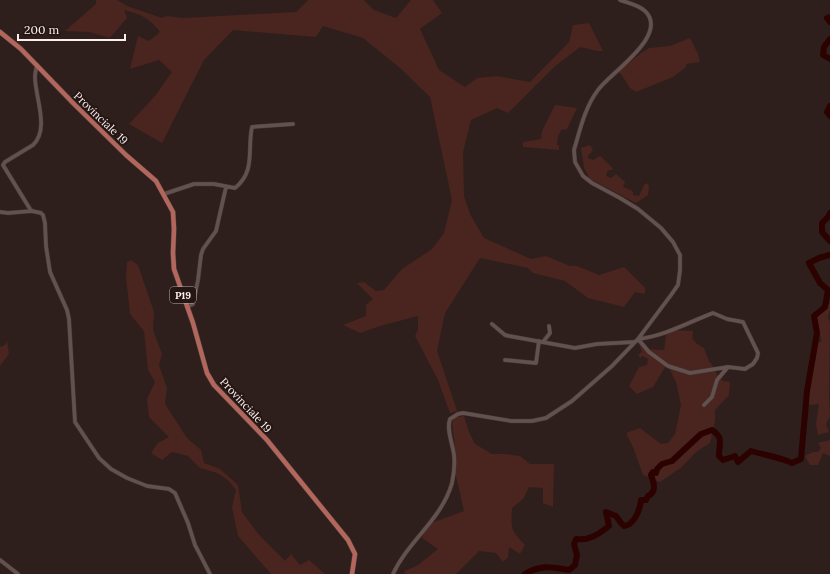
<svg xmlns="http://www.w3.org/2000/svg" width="830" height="574" font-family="Lora,serif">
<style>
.green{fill:#4a241f}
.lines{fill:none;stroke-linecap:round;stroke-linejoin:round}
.river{stroke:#2c0201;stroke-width:6}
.minor-casing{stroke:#483b3a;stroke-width:4.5}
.major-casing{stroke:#483b3a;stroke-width:5.5}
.minor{stroke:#63514e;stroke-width:3.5}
.major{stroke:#b2665c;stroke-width:4.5}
.labels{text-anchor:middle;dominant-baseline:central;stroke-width:4;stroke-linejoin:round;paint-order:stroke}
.shield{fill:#241613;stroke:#baaeac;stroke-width:1}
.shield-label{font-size:10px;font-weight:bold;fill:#fbefee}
.street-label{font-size:11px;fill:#fbefee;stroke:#241613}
</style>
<rect width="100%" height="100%" fill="#2e1f1c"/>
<path class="green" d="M96 0H117L127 6 162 18 166 16 183 18 296 12 308 0H364L374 10 396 18 411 0H433L442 13 420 29 439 70 465 87 477 78 497 76 530 82 569 42 573 25 589 23 603 51H597L580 47 554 67 508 113 497 108 471 120 463 152 464 196 470 214 484 238 531 259 546 256 570 266H577L599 275 624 267 645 288V294L635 292 624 307 588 298 565 281 533 273 528 268 480 258 445 313 437 351 457 411 450 413 438 380 415 336 418 329V316L380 326 360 333 343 325 366 316V305L373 299 357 283 364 282 376 291 384 290 402 269 432 249 444 233 452 200 430 97 400 68 363 38 323 26 316 37 233 30 204 60 162 143 129 124 155 96 172 72 159 60 130 69 138 36 149 41 160 32C150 18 140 14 124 10L127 18 110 38 89 32 65 31 96 4Z
M690 38 698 54 700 62 686 64V67L673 77 636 92 630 88 621 74 618 72 641 53 649 48 670 46Z
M555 105 577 108 567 129 561 130 558 136 557 145 559 146V150L523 147V142L541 139 542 131Z
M590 145 593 150 588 156V158L593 160 600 156 613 168 612 170H608L606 176 611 178 616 174 625 182 623 187 631 190 633 192V195L639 196 644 185 648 183 649 187 648 195 636 203 590 179 584 168 581 148Z
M131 260 138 265 154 312 153 330 162 354 159 365 167 388 165 404 187 438 201 450 204 463 220 469 238 485 242 512 260 536 285 561 291 554 300 565 309 560 325 574H271L238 536 232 507 236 490 228 480 217 473 200 468 188 456 172 452 162 460 151 453 158 443 169 437 149 417 147 399 155 382 148 370 144 331 130 314 126 277 127 262Z
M830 303V310L828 317 830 323 829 400 830 416 826 424 829 432 818 435 816 424 819 404 809 405V379L816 358V344L822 341 812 316 815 311 821 314 825 307Z
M667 330 693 331 692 338 696 343 704 348 709 361 714 368 718 377 723 381 730 382 729 395 715 410V421L710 443 696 452 682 467 660 482 643 475 633 447 626 433 640 428 661 444 668 443 675 434 681 405 676 382 667 364 653 387 637 394 629 386 639 367 647 365 648 359 643 356 640 358 638 355 642 352 639 344 647 349 664 350Z
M7 341 9 354 0 366V347L5 345Z
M464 416 469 432 475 444 492 454H504L520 456 530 464H554L553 507 543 503V488L529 487 523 499 512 508C511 528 510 530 525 545L520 554 509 547 508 558 503 562 496 553 479 551 456 574H404L405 571 418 565 438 549 422 538 427 526 431 523 464 511 456 476V457L452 421 456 417Z
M830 440V456L823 453 818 465H810L805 456 813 452H818L821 448 818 443Z"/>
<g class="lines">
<path class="river" d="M830 17 827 18 830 22
M830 39 824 47 823 55 830 59
M830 106 827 112 830 116
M830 213 828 217 822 223V232L830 241
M525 574C541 564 552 567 569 570L575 565 577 555 574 544 576 539C589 541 599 534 609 526L606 512 616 516 621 523 624 526C634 525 640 510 641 500H646L648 496C657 492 654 483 651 475L653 472 656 473 657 469 662 464 672 461 701 434 712 430C724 438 719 443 719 456L723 460 735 456 738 462 751 451C764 455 779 457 792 463L801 459 807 391 817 333 814 316 825 307 828 290 820 283 809 263 819 258 830 255"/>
<g class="minor-casing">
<path id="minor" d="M37 65C36 69 35 73 35 77 35 97 50 129 33 145L5 162 3 165 30 209 32 211 41 213 43 215 45 223 46 246 50 272 67 310 69 319 75 422 99 458 111 469 127 478 147 486 169 489 175 493 188 523 195 545 210 574
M164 194 194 184H214L235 188C256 171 247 150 252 127L293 124
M0 212 8 213 32 211
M187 307 193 304 198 280 201 255 203 249 216 231 226 187
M713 313 727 319 743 322 758 353 757 358 753 364 745 369 728 367 690 373 668 366 649 352 638 339C665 336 689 322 713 313Z
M492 324 505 335 509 336 575 348 597 344 634 342
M543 342 550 333 549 326
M505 360 536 363 539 341
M704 405 712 397 717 380 728 367
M0 560 18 574
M393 574C408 541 442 519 452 483 454 474 455 465 454 455 453 445 446 429 450 419L458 414 463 413 511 421H532L546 418 572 401 612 366 638 339 671 295 678 285 680 270V255L673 242 661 228 638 209 620 198 592 183 583 176 575 162 574 150C580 130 585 107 598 90 610 73 670 35 645 11 639 5 628 3 620 0"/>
</g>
<g class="major-casing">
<path id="major" d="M0 32 21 49 74 104 126 155 156 181 173 212 174 229 173 253 174 269 193 323 207 373 214 385 267 440 348 540 355 554 352 574"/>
</g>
<use href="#minor" class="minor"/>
<use href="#major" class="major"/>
</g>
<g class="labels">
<rect class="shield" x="170" y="287" width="26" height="16" rx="3"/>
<g class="shield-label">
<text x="183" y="295">P19</text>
</g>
<g class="street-label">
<text transform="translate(101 118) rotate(44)">Provinciale 19</text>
<text transform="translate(246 405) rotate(47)">Provinciale 19</text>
</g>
</g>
<path d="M18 34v6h107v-6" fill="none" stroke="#fbefee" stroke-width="2"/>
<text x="24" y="34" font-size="12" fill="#fbefee" stroke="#241613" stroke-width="3" paint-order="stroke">200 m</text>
</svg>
